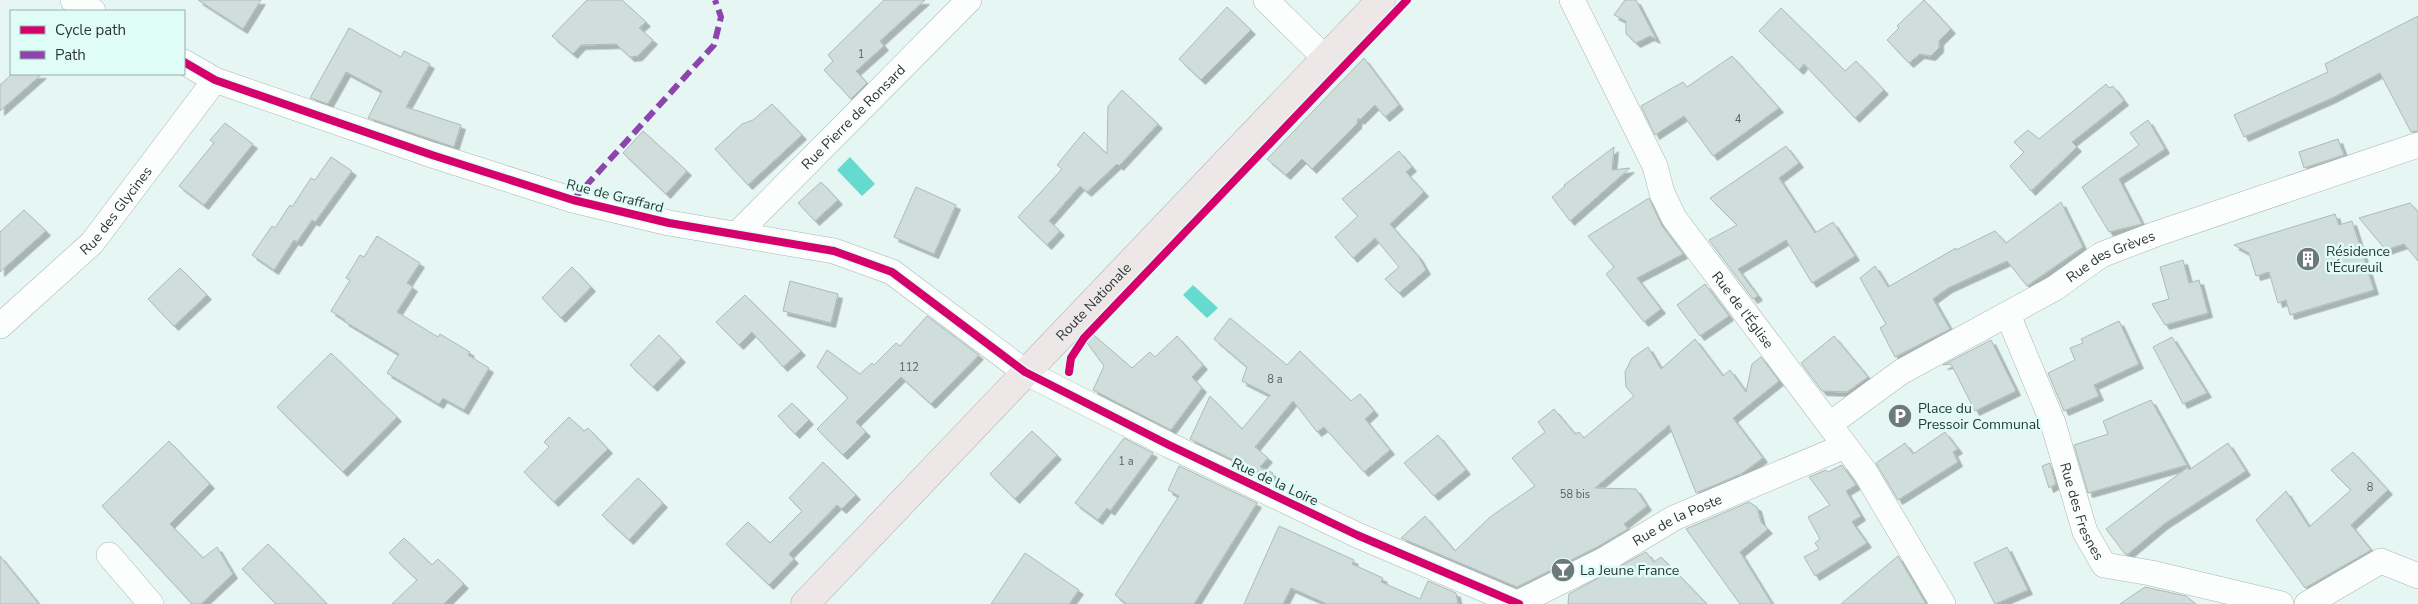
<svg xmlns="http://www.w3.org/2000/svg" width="2418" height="604" font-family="'Nunito Sans',sans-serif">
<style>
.water{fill:#65dace}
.building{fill:#d0dedb;stroke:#adbab8;filter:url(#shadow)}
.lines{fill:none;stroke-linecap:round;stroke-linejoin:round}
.minor-casing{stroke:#aab7b4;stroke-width:26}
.major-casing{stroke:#b2acac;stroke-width:29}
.minor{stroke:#fbfefd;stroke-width:25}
.major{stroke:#ede7e7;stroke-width:28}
.quiet{stroke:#8e44ad;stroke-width:6;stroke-dasharray:12 6;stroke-linecap:butt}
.cycleway-casing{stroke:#dffcf7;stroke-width:11}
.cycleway{stroke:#d6006c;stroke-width:8}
.labels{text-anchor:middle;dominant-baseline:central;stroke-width:5;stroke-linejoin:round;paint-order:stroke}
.number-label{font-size:11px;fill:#566260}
.street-label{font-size:14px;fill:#2c3736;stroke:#dffcf7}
.poi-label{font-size:14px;fill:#2c3736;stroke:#dffcf7;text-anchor:start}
</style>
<defs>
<filter id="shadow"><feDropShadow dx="4.5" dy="4.5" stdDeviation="0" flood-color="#0004"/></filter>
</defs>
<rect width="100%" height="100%" fill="#e5f6f3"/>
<path class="water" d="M850 157 875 184 862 196 837 170Z
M1193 285 1218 308 1207 318 1183 295Z"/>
<path class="building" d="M198 0H261L243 29Z
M587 0H622L646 22 639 28 653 40 638 56 630 57 616 44 581 45 573 54 552 36Z
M884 0H925L880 41 884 46 856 71 867 83 851 99 824 70 833 61 828 55Z
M1625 0H1636L1656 39 1650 36 1636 43 1626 34V21L1614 15Z
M1924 0 1951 29 1939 41V48L1931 56 1920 54 1909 63 1887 40 1899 28 1897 26Z
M1227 7 1251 30 1201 80 1179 59Z
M1781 8 1845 71 1856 61 1884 90 1855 118 1804 64 1799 70 1759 31Z
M2418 16V131L2411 132 2380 73 2332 98 2244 137 2234 115 2328 72 2325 64Z
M349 28 401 57 404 51 430 64 406 107 461 125 454 147 368 118 382 91 346 72 328 104 310 98Z
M1732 56 1779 108 1713 156 1684 116 1655 135 1641 106 1683 82 1687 87Z
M1364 58 1399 105 1385 117 1375 105 1360 120 1358 118 1357 124 1312 169 1302 159 1286 175 1267 159Z
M12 74H42L0 111V85Z
M2106 84 2109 88 2113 86 2124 101 2072 142 2077 147 2031 191 2010 166 2024 152 2014 142 2028 130 2039 139Z
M1122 90 1158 124 1119 166 1117 164 1087 192 1080 186 1049 221 1060 231 1047 245 1018 217 1062 169 1057 165 1084 132 1107 154 1108 106Z
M772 104 802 135 748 185 715 149 742 124 753 120Z
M2148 120 2165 149 2119 179 2142 224 2109 232 2082 187 2139 145 2130 133Z
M225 123 253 144 204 205 179 186 214 143 210 140Z
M643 131 687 171 666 194 623 153Z
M2338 139 2344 155 2304 168 2299 152Z
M1786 146 1799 163 1779 178 1815 233 1833 222 1855 256 1812 283 1786 240 1738 269 1758 296 1753 299 1709 240 1737 225 1710 198Z
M1614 147 1612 170 1630 168 1570 221 1552 197 1565 186 1564 185Z
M1399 151 1412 167 1406 172 1424 192 1390 224 1418 256 1426 270 1399 293 1385 279 1399 267 1375 238 1353 258 1335 237 1358 216 1342 199Z
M331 157 352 171 315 222 312 220 297 242 294 240 274 270 252 255 272 226 275 228 290 205 292 207 311 178 315 180Z
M821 182 838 200 815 221 798 203Z
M916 187 956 205 934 254 894 237Z
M1649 198 1662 226 1683 254 1637 278 1661 309 1644 322 1606 274 1614 267 1588 236Z
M2061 202 2083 247 2027 286 2007 261 1948 288 1933 299 1950 329 1895 357 1880 328 1886 324 1860 278 1875 266 1888 287 1956 248V250L1995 231 2006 243Z
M2410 203 2418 212V261L2404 244 2386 250 2359 218Z
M24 210 46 231 0 272V232Z
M2335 214 2339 225 2352 221 2374 290 2290 315 2286 300 2278 303 2269 272 2256 276 2249 253 2234 245Z
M377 236 420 263 407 283 413 287 397 312 438 337 440 334 470 352 468 355 489 368 464 410 443 398 439 404 387 373 399 354 344 321 345 320 331 311 350 280 346 278 360 255 364 257Z
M2183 260 2189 283 2199 280 2208 313 2165 325 2152 304 2169 299 2160 267Z
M572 267 591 287 561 318 542 298Z
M180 268 207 295 174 326 148 299Z
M790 281 838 294 831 323 783 311Z
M1705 284 1729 316 1700 336 1677 305Z
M745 295 801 351 783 367 752 332 739 345 716 322Z
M927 316 979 355 931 404 901 377 856 422 866 432 843 455 817 429 848 398 817 367 827 350 860 374 872 363 874 365 896 343 900 346Z
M1230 318 1287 365 1300 351 1351 401 1360 394 1374 411 1365 419 1390 450 1364 472 1324 427 1317 432 1293 401 1255 447 1268 458 1260 467 1273 473 1270 478 1190 439 1210 396 1242 429 1270 395 1242 381 1247 367 1214 339Z
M2119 321 2139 364 2094 385 2099 396 2064 411 2048 373 2075 360 2070 348 2083 343 2081 339Z
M1088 330 1132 368 1150 352 1155 357 1177 336 1203 365 1192 377 1202 388 1171 430 1093 390 1104 366 1082 336Z
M659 335 681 358 653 387 630 365Z
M1834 336 1868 377 1847 392 1822 391 1801 363Z
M2172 337 2207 393 2183 404 2153 347Z
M1695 339 1723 376 1730 370 1746 392 1752 364 1761 357 1779 381 1733 418 1763 458 1741 474 1696 493 1669 425 1595 488 1636 489 1647 506 1624 524 1628 529 1597 547 1517 587 1401 538 1425 516 1455 551 1490 517 1535 486 1512 458 1545 432 1538 422 1554 409 1575 434 1579 432 1584 438 1634 396 1626 387 1625 372 1632 358 1648 347 1661 369Z
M1991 340 2016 391 1975 411 1951 364 1943 365Z
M331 353 397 417 343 472 277 407Z
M2151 400 2187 465 2088 493 2074 445 2108 434 2103 421Z
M792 403 809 420 795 434 778 416Z
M569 417 584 431 588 428 608 449 554 502 524 472 549 447 544 442Z
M1032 431 1057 455 1015 499 990 474Z
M1945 432 1958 449 1953 452 1958 462 1898 500 1876 463 1905 443 1913 454Z
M1438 435 1466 470 1434 496 1404 463Z
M1124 438 1153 453 1110 511 1107 508 1098 520 1075 503Z
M169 441 210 484 170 524 203 558 217 547 233 574 201 604H192L102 506Z
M2228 443 2246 471 2164 524 2128 554H2125L2106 529 2188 467 2189 470Z
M2353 452 2388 490 2351 525 2371 550 2305 588 2256 520 2286 491 2309 527 2351 490 2331 470Z
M823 462 856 495 842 509 837 505 789 554 794 559 769 585 726 544 748 522 770 543 802 511 789 498Z
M2050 463 2056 484 2049 488 2042 466Z
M1842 465 1856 485 1846 491 1861 516 1852 522 1867 543 1815 576 1804 557 1819 549 1815 543 1820 539 1808 517 1830 505 1809 477 1826 470 1828 472Z
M1179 466 1257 503 1194 604H1127L1115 595 1179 496 1168 490Z
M638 478 663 503 629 540 602 515Z
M1749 502 1757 507 1761 522 1768 529 1740 552 1772 604H1740L1686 529Z
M1279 526 1354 560 1352 564 1383 578 1381 582 1420 599 1428 581 1456 593 1458 604H1327L1291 588 1283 604H1244Z
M404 538 432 565 438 559 464 584 444 604H392L417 580 389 553Z
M268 544 297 573 327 604H276L242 569Z
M2007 547 2028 590 1995 604 1974 563Z
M1646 552 1654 562 1661 557 1707 604H1568L1569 594Z
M1025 553 1079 590 1069 604H991Z
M0 556 39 604H0Z
M1898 556 1926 604H1841Z
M2145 587 2186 596 2196 604H2120Z"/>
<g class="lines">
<g class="minor-casing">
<g id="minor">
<path d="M73 0 93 11"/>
<path d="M1266 0 1325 58"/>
<path id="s1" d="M1572 0 1655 166 1662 193 1674 218 1865 472 1943 604"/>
<path d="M184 62 215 80 432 155 573 200 669 223 834 251 892 272 1025 372 1169 445 1357 535 1519 604"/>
<path id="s2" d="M737 234 969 0"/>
<path id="s3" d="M2008 315 2053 423 2085 532 2104 565 2151 573 2281 604"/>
<path id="s4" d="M0 326 92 243 215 80"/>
<path id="s5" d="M1830 424 1901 372 2055 288 2101 255 2156 234 2418 145"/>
<path d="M109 555 151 604"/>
<path id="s6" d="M1516 604 1604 560 1674 518 1845 446"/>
<path d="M2307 604 2381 561 2418 576"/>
</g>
</g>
<g class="major-casing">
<g id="major">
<path id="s7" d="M805 604 1381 0"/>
</g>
</g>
<use href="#minor" class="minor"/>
<use href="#major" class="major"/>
<path class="quiet" d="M573 200 714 45 721 17 715 0"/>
<g class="cycleway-casing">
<path id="cycleway" d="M184 62 215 80 432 155 573 200 669 223 834 251 892 272 1025 372 1169 445 1357 535 1519 604
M1069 372 1071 358 1084 338 1407 0"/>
</g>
<use href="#cycleway" class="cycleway"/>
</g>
<defs>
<g id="building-disc" transform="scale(1.25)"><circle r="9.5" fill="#6d7a78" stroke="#dffcf7"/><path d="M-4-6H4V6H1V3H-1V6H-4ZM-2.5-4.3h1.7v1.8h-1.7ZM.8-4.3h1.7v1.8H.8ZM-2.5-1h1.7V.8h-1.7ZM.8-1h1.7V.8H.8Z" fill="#fff"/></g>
<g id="parking-disc" transform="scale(1.25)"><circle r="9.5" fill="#6d7a78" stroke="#dffcf7"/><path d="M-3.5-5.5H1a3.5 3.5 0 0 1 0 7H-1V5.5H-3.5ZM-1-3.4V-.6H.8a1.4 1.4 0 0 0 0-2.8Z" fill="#fff"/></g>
<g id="bar-disc" transform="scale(1.25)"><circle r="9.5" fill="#6d7a78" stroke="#dffcf7"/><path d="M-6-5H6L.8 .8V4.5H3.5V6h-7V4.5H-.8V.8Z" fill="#fff"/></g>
</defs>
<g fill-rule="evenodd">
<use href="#building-disc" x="2308" y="259"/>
<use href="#parking-disc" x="1900" y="416"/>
<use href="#bar-disc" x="1563" y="570"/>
</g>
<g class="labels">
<g class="number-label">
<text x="861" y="54">1</text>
<text x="1738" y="119">4</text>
<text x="909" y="367">112</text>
<text x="1275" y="379">8 a</text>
<text x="1126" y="461">1 a</text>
<text x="2370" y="487">8</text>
<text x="1575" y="494">58 bis</text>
</g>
<g class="street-label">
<text stroke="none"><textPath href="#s2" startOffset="165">Rue Pierre de Ronsard</textPath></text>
<text transform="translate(615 196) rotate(14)">Rue de Graffard</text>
<text stroke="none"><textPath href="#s4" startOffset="164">Rue des Glycines</textPath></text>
<text stroke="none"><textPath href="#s5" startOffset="328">Rue des Grèves</textPath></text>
<text stroke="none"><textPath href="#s7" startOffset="418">Route Nationale</textPath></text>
<text stroke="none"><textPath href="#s1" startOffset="356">Rue de l'Église</textPath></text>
<text transform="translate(1275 482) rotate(25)">Rue de la Loire</text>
<text stroke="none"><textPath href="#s3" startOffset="210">Rue des Fresnes</textPath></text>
<text stroke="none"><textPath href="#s6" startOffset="182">Rue de la Poste</textPath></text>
</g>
<g class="poi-label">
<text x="2326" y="251">Résidence<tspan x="2326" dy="16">l'Écureuil</tspan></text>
<text x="1918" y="408">Place du<tspan x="1918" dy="16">Pressoir Communal</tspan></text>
<text x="1580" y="570">La Jeune France</text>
</g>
</g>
<rect x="10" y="10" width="175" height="65" fill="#dffcf7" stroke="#97adaa"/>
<rect x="20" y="26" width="25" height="8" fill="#d6006c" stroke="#97adaa"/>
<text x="55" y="35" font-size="15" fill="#2c3736">Cycle path</text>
<rect x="20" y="51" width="25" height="8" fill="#8e44ad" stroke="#97adaa"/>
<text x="55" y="60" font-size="15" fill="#2c3736">Path</text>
</svg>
